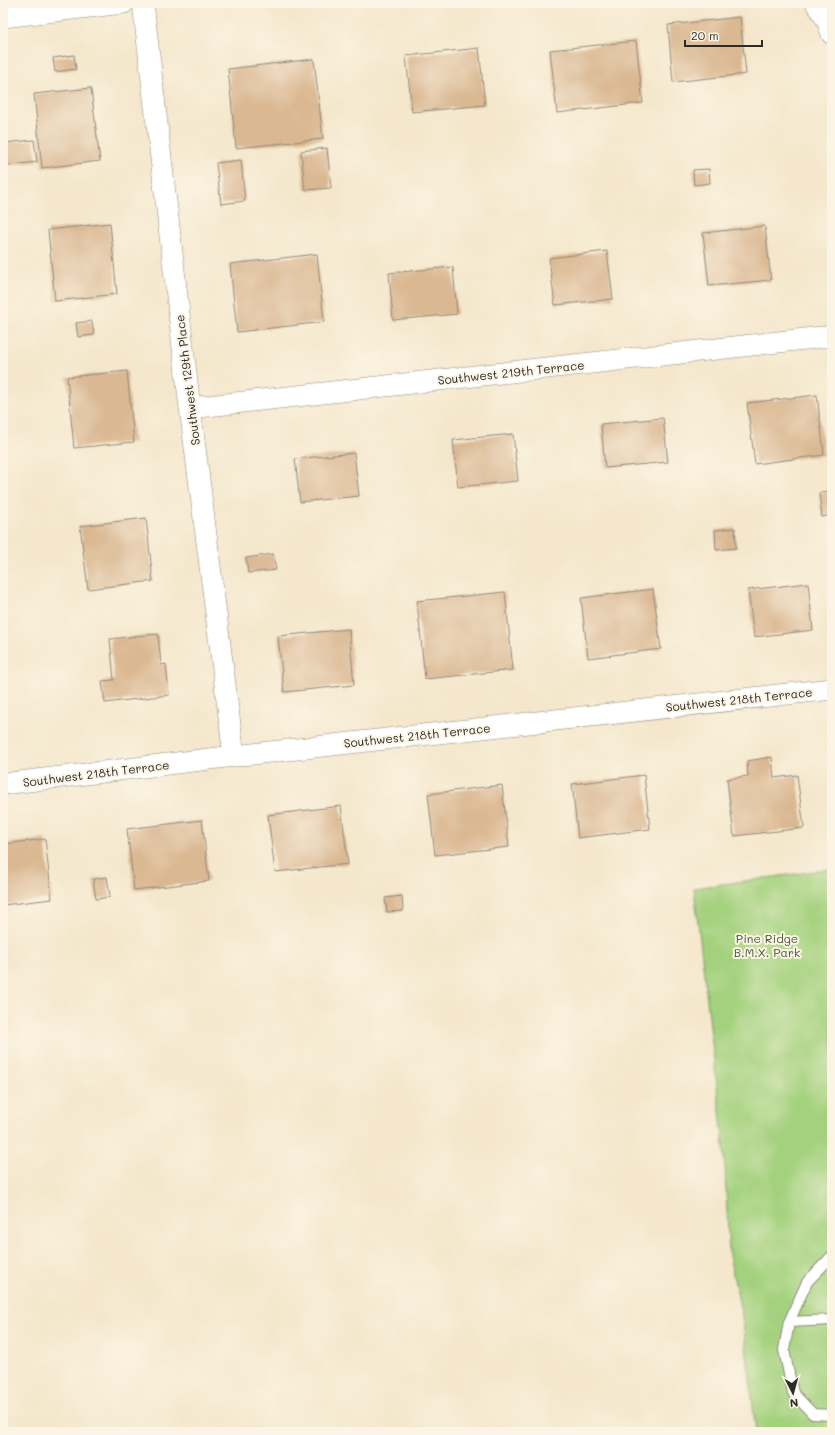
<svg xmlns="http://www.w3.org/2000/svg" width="835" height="1435" font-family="Mali,sans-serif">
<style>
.green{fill:#a4d17e;stroke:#687e54}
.building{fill:#dab892}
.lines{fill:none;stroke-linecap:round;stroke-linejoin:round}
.service-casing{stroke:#90897c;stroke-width:12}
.minor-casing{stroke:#90897c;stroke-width:22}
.service{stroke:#fff;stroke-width:10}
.minor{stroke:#fff;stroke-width:21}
.labels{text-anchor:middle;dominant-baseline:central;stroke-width:4;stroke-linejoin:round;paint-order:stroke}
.street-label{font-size:12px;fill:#2b2b2b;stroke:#fcf5e5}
.park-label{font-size:12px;fill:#495440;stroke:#fcf5e5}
</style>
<rect width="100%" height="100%" fill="#fcf5e5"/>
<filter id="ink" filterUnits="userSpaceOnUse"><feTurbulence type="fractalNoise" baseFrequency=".025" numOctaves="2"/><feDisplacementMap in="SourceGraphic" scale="8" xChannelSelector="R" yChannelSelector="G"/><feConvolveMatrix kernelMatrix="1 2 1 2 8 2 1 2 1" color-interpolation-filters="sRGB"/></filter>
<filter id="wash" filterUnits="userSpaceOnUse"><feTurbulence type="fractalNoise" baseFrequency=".012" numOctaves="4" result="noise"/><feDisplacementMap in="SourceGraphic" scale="16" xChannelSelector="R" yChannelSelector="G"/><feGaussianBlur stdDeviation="0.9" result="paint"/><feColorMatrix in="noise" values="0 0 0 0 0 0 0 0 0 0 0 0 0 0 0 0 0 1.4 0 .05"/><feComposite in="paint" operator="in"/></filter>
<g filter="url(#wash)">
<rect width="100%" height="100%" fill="#f4e7cc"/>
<path class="green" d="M832 869V1432H756L743 1321 729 1255 724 1146 694 888Z"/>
<g id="blocks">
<path class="building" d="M740 17 746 74 673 82 668 25Z
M636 41 643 103 557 113 550 50Z
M479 48 485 105 412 112 406 56Z
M74 55 76 69 55 72 53 58Z
M314 59 323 139 236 148 228 69Z
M91 88 100 161 42 168 34 94Z
M34 140 37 162 3 166V143Z
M327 148 331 188 305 190 301 151Z
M241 160 245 201 221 204 216 163Z
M709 169 710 183 694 185 693 170Z
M110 223 117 294 55 301 48 230Z
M765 226 771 280 709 286 703 233Z
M607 251 613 299 555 305 549 258Z
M317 254 324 322 237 332 230 264Z
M453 267 457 314 393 320 389 273Z
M92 321 94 335 78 337 76 323Z
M127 371 134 442 74 448 67 377Z
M817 395 824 455 755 464 747 403Z
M663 418 668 462 605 468 601 424Z
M513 434 518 481 458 487 453 440Z
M354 453 359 496 300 502 295 459Z
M832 492V515L822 517 819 493Z
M146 518 153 581 88 589 80 526Z
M735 528 736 548 716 550 715 530Z
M273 554 276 570 248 573 246 558Z
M808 583 813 630 754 637 748 590Z
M653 589 661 649 588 658 581 598Z
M505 592 513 670 425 679 417 601Z
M349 629 354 685 284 692 278 636Z
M158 634 161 665 166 664 169 695 105 703 102 681 114 680 110 639Z
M772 757 774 778 797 775 804 828 734 836 727 779 748 776 747 761Z
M644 775 650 829 578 838 572 784Z
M502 785 509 847 435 855 428 794Z
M341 806 348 864 275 872 268 815Z
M202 820 209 881 134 890 127 829Z
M45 839 52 899 3 905V844Z
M107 877 110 897 96 899 93 879Z
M402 896 403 911 387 912 385 898Z"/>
</g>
</g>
<g filter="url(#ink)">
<use href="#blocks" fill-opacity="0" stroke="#90897c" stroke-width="1"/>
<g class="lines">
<g class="service-casing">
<path id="service" d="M832 1256 807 1282 789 1322 784 1350 793 1393 813 1414 832 1415
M789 1322 832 1320"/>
</g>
<g class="minor-casing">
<path id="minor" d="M143 3 190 408 234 756
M816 3 827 20 832 34
M3 17 124 3
M190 408 832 336
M3 784 234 756 832 689"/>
</g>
<use href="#service" class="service"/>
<use href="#minor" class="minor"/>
</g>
</g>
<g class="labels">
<g class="street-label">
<text transform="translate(511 372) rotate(-6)">Southwest 219th Terrace</text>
<text transform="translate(187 380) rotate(-97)">Southwest 129th Place</text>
<text transform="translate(739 699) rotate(-6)">Southwest 218th Terrace</text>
<text transform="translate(417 735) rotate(-6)">Southwest 218th Terrace</text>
<text transform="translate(96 773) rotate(-7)">Southwest 218th Terrace</text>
</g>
<g class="park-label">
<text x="767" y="938">Pine Ridge<tspan x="767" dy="14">B.M.X. Park</tspan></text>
</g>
</g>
<rect width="835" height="1435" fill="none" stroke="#fcf5e5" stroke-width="16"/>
<g transform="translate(793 1393) rotate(174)" stroke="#fcf5e5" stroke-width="3" paint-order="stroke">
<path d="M0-3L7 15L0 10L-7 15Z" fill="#2b2b2b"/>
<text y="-6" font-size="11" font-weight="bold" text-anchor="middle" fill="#2b2b2b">N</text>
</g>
<path d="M685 40v6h77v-6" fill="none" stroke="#2b2b2b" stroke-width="2"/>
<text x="691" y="40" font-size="12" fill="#2b2b2b" stroke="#fcf5e5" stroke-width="3" paint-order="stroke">20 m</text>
</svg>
